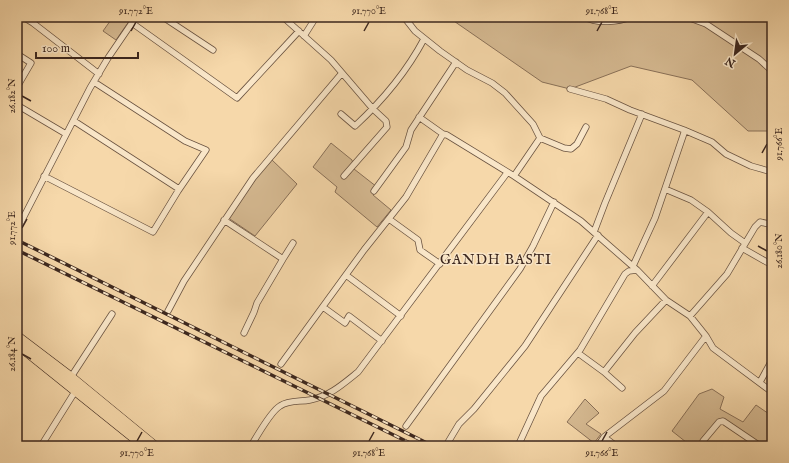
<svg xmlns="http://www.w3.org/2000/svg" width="789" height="463" font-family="'IM FELL English',serif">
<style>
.green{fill:#d6ba92;stroke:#897058}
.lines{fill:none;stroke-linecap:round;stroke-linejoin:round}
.street-casing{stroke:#6a5341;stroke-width:7}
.primary-casing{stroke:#3c271e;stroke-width:10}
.street{stroke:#f9e6c8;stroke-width:5.5}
.primary{stroke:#f6d8aa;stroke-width:9}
.rail-casing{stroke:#3c271e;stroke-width:3.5}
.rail{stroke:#f9e6c8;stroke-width:2;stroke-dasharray:6;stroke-linecap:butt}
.ticks{fill:none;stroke:#3c271e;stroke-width:1.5}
.labels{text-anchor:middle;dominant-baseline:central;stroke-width:3;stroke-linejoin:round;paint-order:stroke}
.quarter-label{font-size:14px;letter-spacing:1px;fill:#3c271e;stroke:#f9e6c8}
.neatline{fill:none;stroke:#3c271e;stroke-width:1.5}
.ticks-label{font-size:10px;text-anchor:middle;fill:#3c271e}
</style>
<rect width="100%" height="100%" fill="#f6d8aa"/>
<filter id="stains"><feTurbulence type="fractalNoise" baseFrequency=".005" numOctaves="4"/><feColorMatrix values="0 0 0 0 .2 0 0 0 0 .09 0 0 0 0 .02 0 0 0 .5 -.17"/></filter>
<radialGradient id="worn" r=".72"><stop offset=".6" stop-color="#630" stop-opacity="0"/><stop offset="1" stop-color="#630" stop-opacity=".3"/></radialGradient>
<path class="green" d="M113 17H132L116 40 103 31Z
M448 17H772V131H748L692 80 631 66 570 89 542 82Z
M331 143 352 160 354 169 377 187 373 195 391 210 377 227 335 192 337 187 313 167Z
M271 159 297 184 255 236 227 217Z
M712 389 724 397 720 409 743 422 756 405 772 416V446H760L719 421 700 446H691L672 431 699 394Z
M585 399 599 413 586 424 601 434 594 443 567 422Z"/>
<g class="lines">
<g class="street-casing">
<path id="street" d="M23 17 33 23 99 74
M163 17 213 50
M283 17 331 60 373 109 386 121 387 127 344 176
M404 17 415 31 440 51 467 70 492 83 505 93 533 124 540 138 514 176
M585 17C596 24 619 22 630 17
M687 17 706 24 759 59 772 71
M132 23 237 98 299 31
M304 36 316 17
M17 54 31 63 17 87
M570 89 606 99 630 110 684 130V133L655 218 633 266
M17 105 66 134
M341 114 355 126C382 101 407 71 424 39
M419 117 443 134
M74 121 179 189
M684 130 712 142 726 154 751 166 772 172
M540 138 564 148 571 149 577 144 586 127
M44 176 153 232 178 191 206 150 185 141 94 82
M374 191 406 147 411 130 456 62
M708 212 731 233 745 243
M389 219 418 240 420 250 440 264
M224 220 283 259 293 243
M17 230 90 88 108 58 136 17
M594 232 605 203 642 114
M742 248 772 265
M346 275 401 316
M652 286 708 212 691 200 665 189
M323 307 345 323 349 316 382 341
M168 311 184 281 253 178 342 73
M690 316 727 274 755 227 760 222 769 224 772 223
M244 333 254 312 257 303 283 259
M578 353 604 372 635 333 666 300
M281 364 364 250 406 197 443 134 447 135 514 176 581 221 637 270
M604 372 622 388
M71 377 112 314
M760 382 772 360
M406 426 520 269 533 246 554 202
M604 437 616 446
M447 444 459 424 474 409 525 346 598 235
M41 446 76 390
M251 446C257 436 271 411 280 406 289 400 300 402 310 400 330 396 343 384 358 372L507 173
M518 446 541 396 580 350 625 274 629 271 637 270 666 300 690 316 706 336 713 348 772 392
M598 446 604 437 664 391 706 336
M704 446 703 441 719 422 723 421 760 446"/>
</g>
<g class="primary-casing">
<path id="primary" d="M17 336 71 377 155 446
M17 344 144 446"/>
</g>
<use href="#street" class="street"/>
<use href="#primary" class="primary"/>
<g class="rail-casing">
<path id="rail" d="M17 240 433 446
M17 250 416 446"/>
</g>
<use href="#rail" class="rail"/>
</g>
<path class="ticks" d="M131 31 136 22M364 31 369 22M597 31 602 22M22 96 31 101M762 153 767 144M22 228 27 219M758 246 767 251M22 354 31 359M137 441 142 432M369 441 374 432M602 441 607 432"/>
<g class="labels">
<g class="quarter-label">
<text x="496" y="260">GANDH BASTI</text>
</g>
</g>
<rect width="789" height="463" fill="none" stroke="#f6d8aa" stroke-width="44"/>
<g transform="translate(735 54) rotate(209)" stroke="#f9e6c8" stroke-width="3" paint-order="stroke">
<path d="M0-3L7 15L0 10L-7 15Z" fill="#3c271e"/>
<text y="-6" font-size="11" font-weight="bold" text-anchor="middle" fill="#3c271e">N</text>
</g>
<path d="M36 52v6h102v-6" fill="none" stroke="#3c271e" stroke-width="2"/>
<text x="42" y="52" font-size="12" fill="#3c271e" stroke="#f9e6c8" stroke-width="3" paint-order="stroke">100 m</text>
<rect x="22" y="22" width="745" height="419" class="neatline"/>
<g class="ticks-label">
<text x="136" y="14">91.772°E</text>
<text x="369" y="14">91.770°E</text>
<text x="602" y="14">91.768°E</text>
<text transform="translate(11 96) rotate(-90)" y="4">26.182°N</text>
<text transform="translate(778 144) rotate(-90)" y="4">91.766°E</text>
<text transform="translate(11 228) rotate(-90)" y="4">91.772°E</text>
<text transform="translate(778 251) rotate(-90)" y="4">26.180°N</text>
<text transform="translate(11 354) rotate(-90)" y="4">26.184°N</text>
<text x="137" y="456">91.770°E</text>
<text x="369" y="456">91.768°E</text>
<text x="602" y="456">91.766°E</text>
</g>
<rect width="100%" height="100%" filter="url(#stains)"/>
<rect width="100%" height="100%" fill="url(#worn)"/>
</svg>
